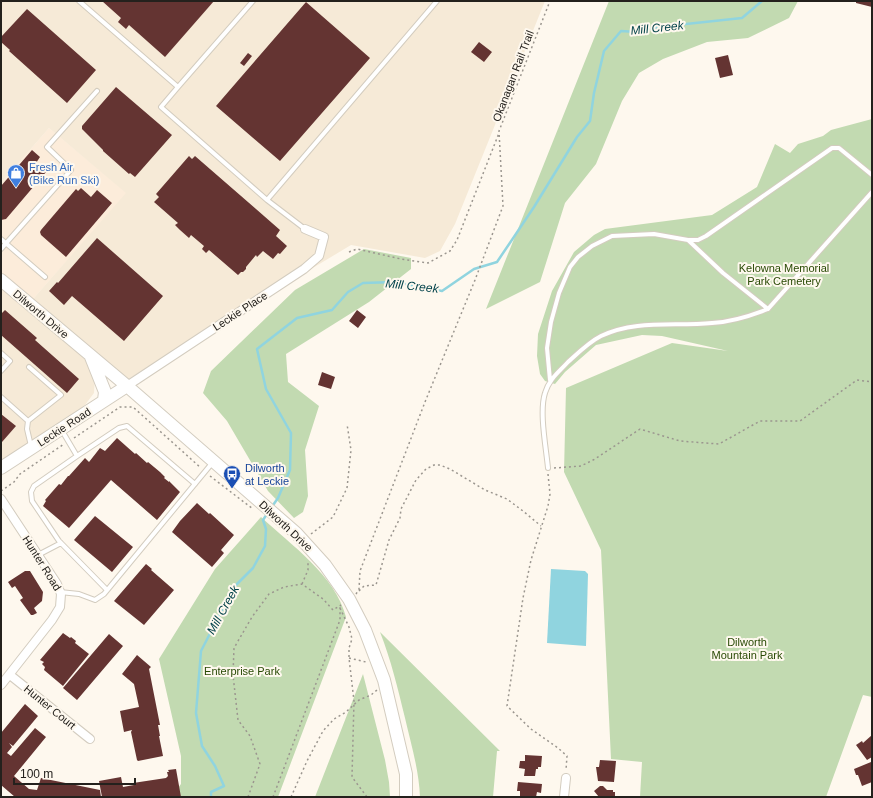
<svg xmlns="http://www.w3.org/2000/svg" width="873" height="798" font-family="Arial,sans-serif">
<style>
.commercial{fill:#fcecda}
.built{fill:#f6ead7}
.green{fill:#c2dab1}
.water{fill:#90d4df}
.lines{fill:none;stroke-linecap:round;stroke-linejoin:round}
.stream{stroke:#90d4df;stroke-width:2.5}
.building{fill:#643432}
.lane-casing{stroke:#d3ccbf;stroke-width:6}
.street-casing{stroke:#d3ccbf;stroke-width:10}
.secondary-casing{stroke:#d3ccbf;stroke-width:14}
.path{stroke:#9b968f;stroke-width:1.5;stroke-dasharray:2 3;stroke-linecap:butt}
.lane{stroke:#fff;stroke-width:4}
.street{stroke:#fff;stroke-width:8}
.secondary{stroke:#fff;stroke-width:12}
.labels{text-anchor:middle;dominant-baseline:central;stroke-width:4;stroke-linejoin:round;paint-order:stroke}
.street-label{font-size:11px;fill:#24211d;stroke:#fef8ee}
.shop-label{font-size:11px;fill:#366cbe;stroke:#fef8ee;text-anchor:start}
.park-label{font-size:11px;fill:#294a05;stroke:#fef8ee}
.transit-label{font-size:11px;fill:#164399;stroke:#fef8ee;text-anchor:start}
.water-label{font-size:12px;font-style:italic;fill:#004149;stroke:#fef8ee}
</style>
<rect width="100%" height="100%" fill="#fef8ee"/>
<path class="commercial" d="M49 128 127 193 33 299 1 273V183Z"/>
<path class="built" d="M1 1H545L455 224 440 251 425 258 351 245 125 381 33 299 126 193 49 128 1 183Z
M1 286 89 360 95 375 94 393 82 409 1 463Z"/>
<path class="green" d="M609 1H798L789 18 748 38 707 42 663 59 639 73 622 101 596 164 565 203 540 282 486 309Z
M872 119V697L863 695 826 797H640L642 762 611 759 601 550 564 472 566 388 672 343 728 351 662 336 642 335 596 345 565 372 555 384 545 381 540 374 537 356 538 334 552 291 574 252 594 235 605 229 712 215 757 187 775 144 790 153 798 144 823 136 831 130Z
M364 249 411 258V269L369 302 286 354 288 382 319 406 305 450 308 496 303 512 294 518 268 491 227 421 203 393 211 371 295 290Z
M261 517C291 545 335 575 346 617L278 797H171L181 784V756L159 659 215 569Z
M380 632 500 751H497L493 797H420C419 770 411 744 405 718 398 689 391 660 380 632Z
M363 674 385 760 389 782 390 797H315Z"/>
<path class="water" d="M551 569 585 571 588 574 586 646 547 643Z"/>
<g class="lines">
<path class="stream" d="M271 508 278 498 290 470 291 433 266 389 257 349 297 318 332 310 348 292 363 283 395 282 442 291 474 269 497 262 534 207 577 137 590 121 594 93 604 51 621 31 637 32 658 27 742 18 762 1
M211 797V792L224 786 215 766 202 746 196 713 201 651 234 587 253 568 265 546 266 529 263 520 267 514"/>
</g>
<path class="building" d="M102 1H214L165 57 129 25 126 29 118 22 121 18Z
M856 1H872V7L856 3Z
M306 2 370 58 280 161 216 106Z
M27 9 96 70 67 103 9 51 10 50 1 42V37Z
M479 42 492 52 484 62 471 52Z
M248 53 252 56 244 66 240 63Z
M728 55 733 75 720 78 715 58Z
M116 87 172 135 135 177 130 173 129 174 103 151V150L82 129V126Z
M32 150 40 157 36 163 46 172 6 219 1 220V186Z
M189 156 192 159 195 156 280 230 276 236 287 246 280 254 278 253 273 259 263 251 257 257 256 255 246 267V269L243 272H241L238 275 209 250 206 253 202 249 204 246 191 235 189 238 180 230 175 225 178 223 154 202 159 197 156 194Z
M81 188 91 197 97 190 112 203 66 257 41 235 40 232 41 230 76 189 78 191Z
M97 238 163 296 124 341 72 296 64 305 49 291 57 282 58 283Z
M5 310 37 338 35 340 79 379 67 393 1 335V314Z
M357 310 366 317 358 328 349 321Z
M322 372 335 377 331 389 318 385Z
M1 414 16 426 2 442 1 441Z
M117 438 135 454 136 453 147 463 148 462 160 472 165 477 164 478 169 482V481L180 492 157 520 111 480 69 528 43 506 46 501 45 500 59 484 61 485 68 476H69L85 458 89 462 100 448 105 451Z
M197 503 209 514 210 513 234 535 221 550 224 553 212 567 172 532 180 521Z
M95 516 133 547 112 572 74 540Z
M146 564 152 569 151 570 174 590 144 625 114 601Z
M25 571H30L43 592 42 601 34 608 37 613 33 615H31L20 600 23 598 15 586 12 588 8 582Z
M63 633 70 638 71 637 76 641 75 643 89 654 63 686 44 670 45 667 42 664 44 662 40 660Z
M109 634 123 646 77 700 63 688Z
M137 655 151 667 149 669 160 725H158L160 736H159L163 756 138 761 137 760 131 732 132 730 124 732 120 711 139 707 134 684 122 674Z
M25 704 38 716 13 746 9 743 12 747 7 753 11 756 35 728 46 737 14 776 29 789 37 790 41 778 100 790 101 797H15L1 785V733Z
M872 735V757L867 760 856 745 862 741 863 743Z
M525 755 542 756 541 767H538V769H536L535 776H524L525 769 519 768 520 761H525Z
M600 760 616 761 614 782 598 781 596 767H599Z
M871 762 872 766V782L862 786 858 775H856L854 769Z
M176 769 181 797H102L99 781 121 777 123 787 134 785 133 783 166 778 168 776 167 772H169L168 770Z
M518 782 542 784 541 793 537 792 536 797H520V791H517Z
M600 786H603L607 790H613V792H615V797H599L594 791Z"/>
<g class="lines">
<g class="lane-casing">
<path id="lane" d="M79 1 178 87 161 107 267 200 305 229
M178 87 253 1
M267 200 437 1
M1 239 45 277
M688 240H698L706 236 832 148H839L872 175
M1 249 71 170 47 147 97 91
M1 353 10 361 1 371
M550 380 547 348 551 322 559 293 570 267 578 257 592 246 612 236 654 234 688 240 723 273 768 309
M1 397 28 421 27 429 31 446
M28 421 61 395 29 367
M61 429 77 456 119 428 127 426 195 484
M77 456 34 486 31 492 32 501 59 541 107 590
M548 468C546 447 539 412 545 393 549 379 559 372 568 362 578 353 589 342 601 336 636 319 675 327 712 323 731 322 750 316 768 309L872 192
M38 555 61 543
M60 592 79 594 95 600 104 594 213 462"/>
</g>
<g class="street-casing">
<path id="street" d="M127 386 304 269 319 256 324 237 305 229
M1 499 57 584 61 594 60 607 52 620 1 685
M10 675 90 739
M564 797 566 778"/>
</g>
<g class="secondary-casing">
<path id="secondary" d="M1 280 127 386 296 533 325 565 349 599 365 630 384 680 406 774V797
M91 357 105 392 104 400
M1 468 127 386"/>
</g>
<path class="path" d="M349 252 357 249 401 259 428 263 450 251 457 240 499 133
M74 438 120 407H133L201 468
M554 468 581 466 595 459 640 429 680 441 719 444 760 421H800L857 380 872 382
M548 474 550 494 548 506 531 560 523 598 507 706 531 729 558 748 567 756 566 770
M210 476 253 509
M1 491 14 482 20 474 64 444
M311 534 333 517 347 488 351 450 347 424
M302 584 308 570V561
M359 591 364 586 376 585 389 540 400 518 401 509 416 480 426 469 434 465H440L450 469 485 490 507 499 523 511 541 526
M356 594 359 589 360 571 425 402 475 280 503 206 499 131 550 1
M340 608 349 627 352 639 349 648V658L354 701 352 777 367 797
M349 658 366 662
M248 797 260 764 250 736 238 720 233 675 234 648 252 617 269 594 284 587 302 584 323 599 333 610 341 605
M273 797 340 620V607
M291 797 307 761 323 731 334 719 346 712 359 700 371 695 377 690"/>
<use href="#lane" class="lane"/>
<use href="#street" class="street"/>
<use href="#secondary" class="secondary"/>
</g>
<defs>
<g id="shop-pin" transform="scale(0.9)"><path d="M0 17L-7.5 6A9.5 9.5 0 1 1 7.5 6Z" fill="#3f7fe0" stroke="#fef8ee"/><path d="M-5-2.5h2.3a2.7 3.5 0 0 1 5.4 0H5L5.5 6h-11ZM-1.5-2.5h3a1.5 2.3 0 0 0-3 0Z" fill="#fff"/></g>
<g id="bus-pin" transform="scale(0.9)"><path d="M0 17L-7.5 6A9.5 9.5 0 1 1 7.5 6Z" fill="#1a4fb4" stroke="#fef8ee"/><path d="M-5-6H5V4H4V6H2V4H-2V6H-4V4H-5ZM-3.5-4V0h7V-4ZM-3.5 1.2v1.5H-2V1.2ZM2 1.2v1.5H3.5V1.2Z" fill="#fff"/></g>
</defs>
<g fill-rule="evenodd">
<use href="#shop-pin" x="16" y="173"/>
<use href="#bus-pin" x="232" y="474"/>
</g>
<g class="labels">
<g class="street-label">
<text transform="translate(513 76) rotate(-69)">Okanagan Rail Trail</text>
<text transform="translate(240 311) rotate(-33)">Leckie Place</text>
<text transform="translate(41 314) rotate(40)">Dilworth Drive</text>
<text transform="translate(64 427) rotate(-33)">Leckie Road</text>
<text transform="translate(286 526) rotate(43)">Dilworth Drive</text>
<text transform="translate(42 563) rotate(58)">Hunter Road</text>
<text transform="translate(50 707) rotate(39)">Hunter Court</text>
</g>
<g class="shop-label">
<text x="29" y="167">Fresh Air<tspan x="29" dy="13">(Bike Run Ski)</tspan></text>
</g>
<g class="park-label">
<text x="784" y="268">Kelowna Memorial<tspan x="784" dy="13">Park Cemetery</tspan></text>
<text x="747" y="642">Dilworth<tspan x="747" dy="13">Mountain Park</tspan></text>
<text x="242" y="671">Enterprise Park</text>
</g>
<g class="transit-label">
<text x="245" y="468">Dilworth<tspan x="245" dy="13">at Leckie</tspan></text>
</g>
<g class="water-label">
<text transform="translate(657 28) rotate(-6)">Mill Creek</text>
<text transform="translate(412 286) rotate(6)">Mill Creek</text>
<text transform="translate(223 610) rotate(-61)">Mill Creek</text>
</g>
</g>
<rect width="873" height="798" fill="none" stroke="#24211d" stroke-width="4"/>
<path d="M14 778v6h121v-6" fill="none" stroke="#24211d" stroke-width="2"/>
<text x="20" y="778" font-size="12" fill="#24211d" stroke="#fef8ee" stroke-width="3" paint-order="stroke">100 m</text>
</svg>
